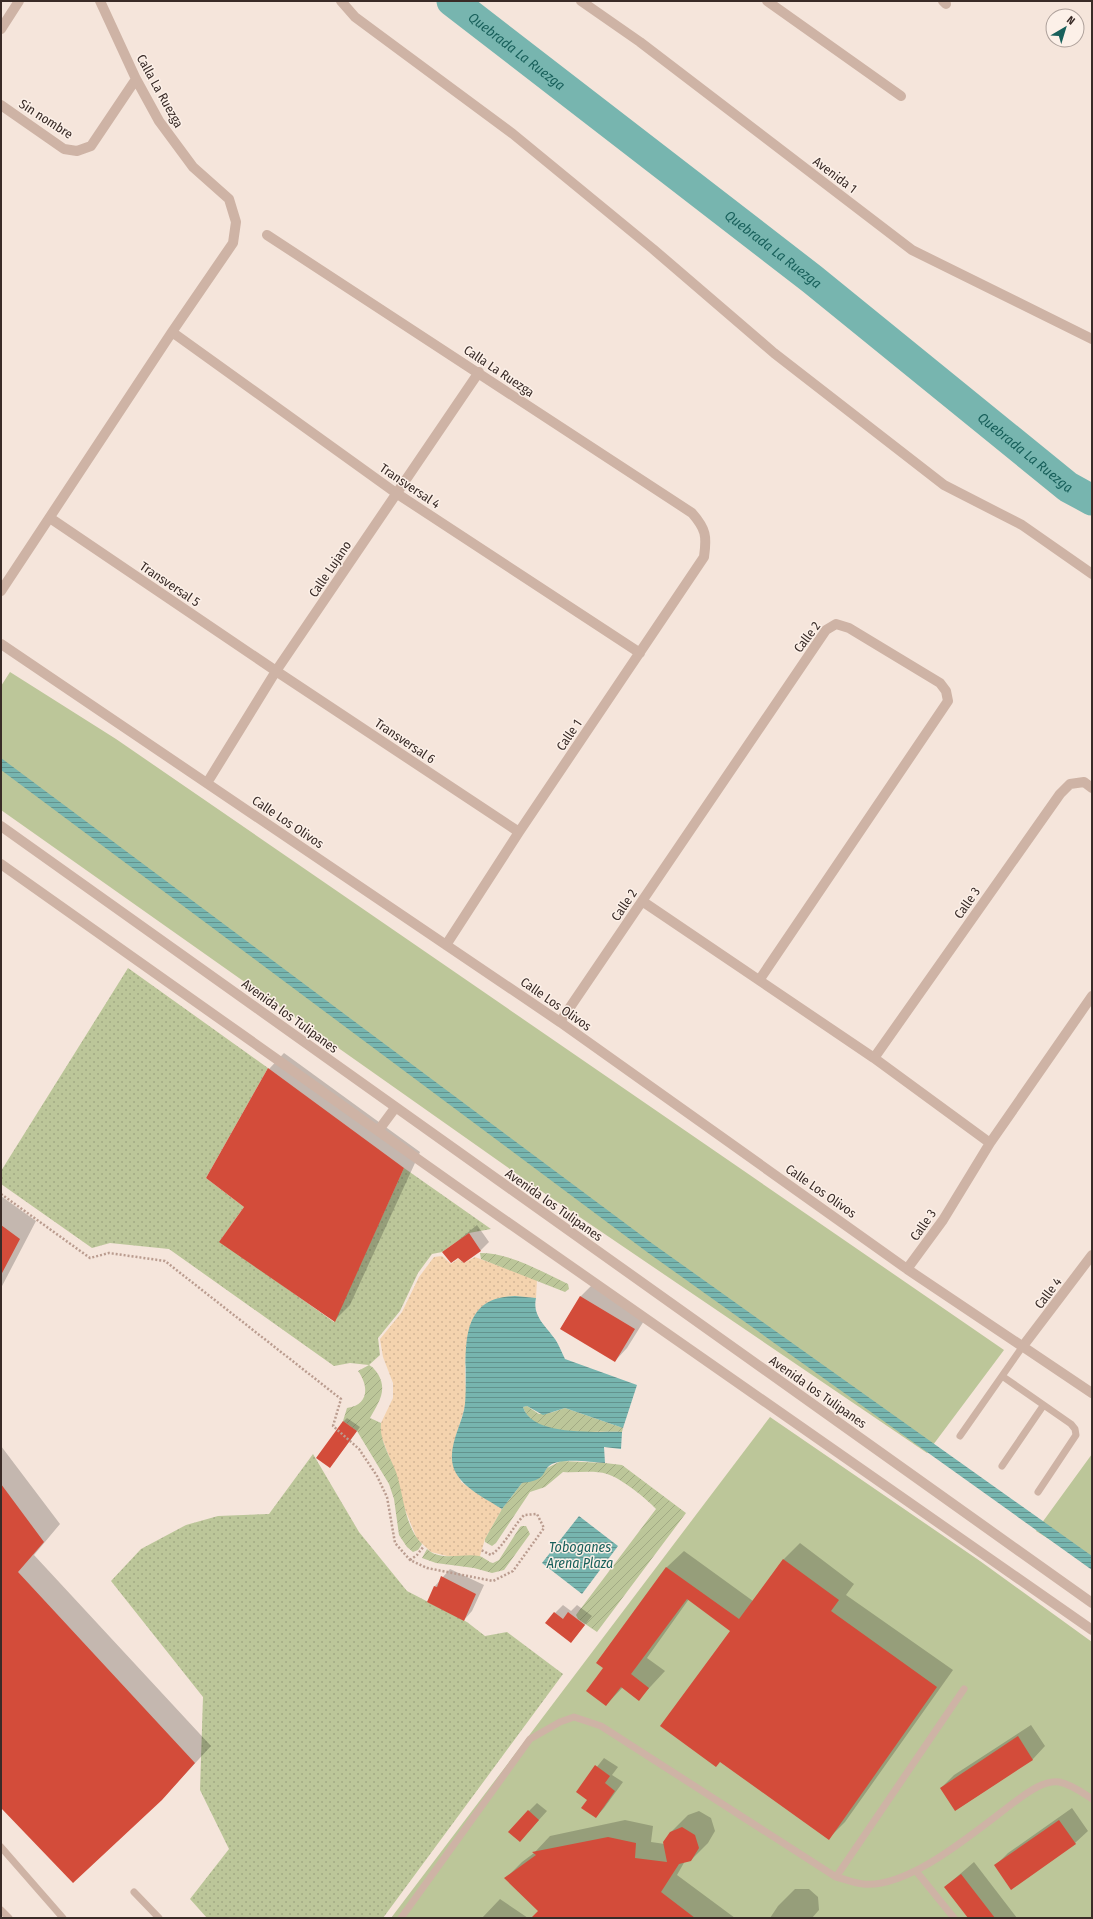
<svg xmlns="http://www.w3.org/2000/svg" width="1093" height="1919" font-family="'Fira Sans Condensed',sans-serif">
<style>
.grass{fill:url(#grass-dots)}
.sand{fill:url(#sand-dots)}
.park{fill:#bcc699}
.garden{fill:url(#garden-furrows)}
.water{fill:url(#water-rules)}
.shadow{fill:#0003}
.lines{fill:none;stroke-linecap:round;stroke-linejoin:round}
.river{stroke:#77b5af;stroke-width:31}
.building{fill:#d34c3a}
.path{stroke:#ba9c8f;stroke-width:2.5;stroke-dasharray:2 2;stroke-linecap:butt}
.lane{stroke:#ceb3a5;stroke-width:7}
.street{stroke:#ceb3a5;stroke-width:10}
.labels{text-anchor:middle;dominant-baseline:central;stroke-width:3;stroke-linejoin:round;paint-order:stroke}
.street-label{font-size:13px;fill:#392b27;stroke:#fcf0e8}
.water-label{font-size:14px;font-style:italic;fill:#18605b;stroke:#fcf0e8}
</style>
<defs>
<pattern id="grass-dots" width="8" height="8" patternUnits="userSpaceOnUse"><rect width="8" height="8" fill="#bcc699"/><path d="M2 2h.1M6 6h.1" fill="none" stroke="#a2aa84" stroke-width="1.8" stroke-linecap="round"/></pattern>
<pattern id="sand-dots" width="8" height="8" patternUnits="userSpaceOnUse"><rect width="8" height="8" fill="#f4d3ae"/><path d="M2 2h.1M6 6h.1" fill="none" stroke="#d2b596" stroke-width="1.8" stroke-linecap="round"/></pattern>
<pattern id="garden-furrows" width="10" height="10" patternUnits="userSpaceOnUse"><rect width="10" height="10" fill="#bcc699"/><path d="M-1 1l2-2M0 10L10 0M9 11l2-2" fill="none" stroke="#a2aa84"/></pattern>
<pattern id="water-rules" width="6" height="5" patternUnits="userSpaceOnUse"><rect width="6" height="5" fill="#77b5af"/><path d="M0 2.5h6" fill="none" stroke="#63938e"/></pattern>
</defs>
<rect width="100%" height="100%" fill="#f5e5db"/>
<path class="grass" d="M128 968 268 1068 206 1178 244 1207 220 1241 334 1322 404 1168 491 1229 469 1233 442 1252 432 1254 418 1273 400 1311 378 1338 380 1355 369 1365 350 1363 334 1366 169 1249 110 1243 92 1248 1 1184V1171Z
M313 1454 359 1532 407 1591 467 1622 485 1636 507 1632 563 1674 383 1918H207L190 1899 229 1849 200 1790 203 1697 111 1581 141 1549 186 1525 218 1516 269 1514Z"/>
<path class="sand" d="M442 1256 451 1264 458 1259 464 1263 475 1257 537 1280 536 1298C473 1292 467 1315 465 1371 465 1382 467 1394 465 1405 462 1421 454 1436 453 1452 453 1461 459 1473 461 1482L502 1509 485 1539 480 1556H447L431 1552 417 1539 404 1507 396 1474 380 1433 381 1423 393 1398V1383L383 1357 380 1339 402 1312 419 1277 434 1257Z"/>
<path class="park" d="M10 672 116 739 1004 1350 927 1453 534 1186 1 810V686Z
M770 1417 980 1561 1092 1642V1918H391Z
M1092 1454V1566L1036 1531Z"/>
<path class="garden" d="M480 1253C511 1253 540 1271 568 1284L569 1289 565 1292 481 1259Z
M369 1365C374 1368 375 1370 378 1374 388 1391 378 1403 370 1418L381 1423C379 1440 390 1456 396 1472 404 1495 404 1526 422 1544L418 1550 413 1552 407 1547 399 1535 394 1499 389 1484 357 1431 343 1421 347 1408C369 1405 369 1386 358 1371Z
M527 1406 539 1414 550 1413 565 1408 623 1428 622 1432C596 1431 564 1435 539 1425 533 1423 525 1414 523 1407Z
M561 1461 605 1463 622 1465 686 1513 597 1632 578 1619 576 1615 656 1509C647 1499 621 1478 607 1474 594 1470 577 1473 563 1472L545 1487 530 1492 496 1543 492 1546 485 1542V1539L502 1509 522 1483 541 1476 547 1468Z
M522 1526H526L530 1534 504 1570 492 1573 474 1568 436 1563 422 1558 427 1549C441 1562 462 1553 479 1556 484 1557 488 1562 493 1563L499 1560 520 1527Z"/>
<path class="water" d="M1 758 653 1244 1092 1556V1570L647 1252 1 770Z
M515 1296 536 1298C532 1316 546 1326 555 1339 559 1345 562 1353 565 1359L637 1385 623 1428 565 1408 543 1415 527 1406 523 1407C532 1437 597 1431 622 1432L621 1449 604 1447 605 1463C591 1462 564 1458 552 1464 546 1467 546 1471 542 1476 537 1481 529 1482 522 1483L502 1509C485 1498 462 1488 454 1469 446 1447 463 1424 465 1404 469 1361 452 1297 515 1296Z
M579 1516 618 1546 582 1594 542 1563Z"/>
<path class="shadow" d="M284 1053 420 1152 350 1305 334 1321 246 1207 269 1069Z
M1 1196 36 1221 1 1288Z
M477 1225 489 1242 481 1250 464 1261 458 1257 444 1252Z
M593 1284 647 1316 627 1348 615 1361 561 1328 581 1296Z
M347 1418 360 1427 334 1462 343 1422Z
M1 1446 60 1524 34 1555 211 1746 162 1799 1 1806Z
M800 1543 854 1584 846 1595 953 1670 845 1822 829 1838 731 1631 689 1599 647 1658 665 1671 639 1699 623 1687 606 1705 604 1668 597 1663 667 1567 684 1551 753 1601 783 1560Z
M450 1569 484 1585 472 1611 464 1620 435 1586Z
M563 1605 571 1611 577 1605 592 1616 571 1642 555 1613Z
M1031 1725 1045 1746 1033 1759 956 1810 941 1788 954 1775Z
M604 1758 618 1767 612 1775 623 1782 604 1808 596 1817 588 1800 577 1792Z
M537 1803 547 1811 520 1841 529 1811Z
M1072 1808 1088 1831 1075 1843 995 1866 1008 1853Z
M699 1811 711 1818 715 1831 708 1843 691 1860 685 1861 677 1875 735 1918H533L539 1911 506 1878 522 1862 534 1853 550 1836 625 1820 653 1826 651 1842 665 1844 671 1832 688 1815Z
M974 1862 1017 1918H969L945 1887Z
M795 1889H809L818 1897 819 1910 812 1918H770L778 1906Z
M500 1899 528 1918H482Z"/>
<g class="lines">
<path class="river" id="s1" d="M452 1 812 279 1068 487 1092 500"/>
</g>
<path class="building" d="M268 1068 404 1168 335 1322 219 1242 244 1207 206 1178Z
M1 1225 20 1239 1 1275Z
M469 1233 481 1251 464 1263 458 1258 451 1263 442 1252Z
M580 1296 635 1329 615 1362 560 1329Z
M343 1421 357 1431 330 1468 316 1458Z
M1 1484 44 1542 18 1572 195 1763 162 1800 73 1883 1 1808Z
M783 1559 839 1600 831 1611 937 1687 829 1840 720 1762 716 1767 660 1726 730 1631 687 1599 631 1674 649 1688 639 1701 621 1687 606 1706 586 1691 603 1668 596 1663 666 1567 739 1619Z
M441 1576 476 1594 464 1621 427 1602 434 1586 437 1587Z
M554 1612 563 1619 568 1612 585 1625 571 1643 545 1623Z
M1018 1736 1033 1760 955 1811 940 1788Z
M595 1765 610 1776 605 1783 615 1791 596 1818 581 1808 587 1800 576 1792Z
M528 1810 539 1820 520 1842 508 1832Z
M1059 1820 1076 1844 1011 1890 994 1865Z
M682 1827 695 1835 699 1848 691 1861 679 1864 661 1892 695 1918H531L538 1911 504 1878 536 1855 532 1852 608 1837 636 1843 635 1858 667 1862 663 1842 670 1832Z
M961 1874 995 1918H968L944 1887Z"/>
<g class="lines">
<path class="path" d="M1 1194 90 1258 109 1253 165 1261 341 1399 333 1426 359 1449 377 1476 387 1497 395 1543 410 1560 427 1568 493 1581 513 1571 544 1528 537 1514 524 1515C512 1528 505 1545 491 1555L481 1550
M410 1560 417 1555 424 1546"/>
<path class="lane" d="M1002 1376 1023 1346
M960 1436 1002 1376 1071 1424 1075 1429 1076 1435 1038 1492
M1002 1466 1043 1406
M1 1847 63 1918
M916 1871 954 1918
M836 1877 964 1689
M134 1892 159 1918
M1 1910 9 1918
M401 1918 530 1739 560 1722 574 1717 601 1726 836 1877C845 1879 854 1883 863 1884 910 1889 978 1829 1016 1801 1027 1793 1044 1780 1059 1782 1071 1784 1083 1793 1092 1799"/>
<path class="street" d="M341 1 355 17 513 134 653 249 774 353 944 485 1022 525 1092 574
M581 1 640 42 912 250 1092 339
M767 1 901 96
M943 1 946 4
M1 29 19 1
M1 105 64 149 77 151 91 146 136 79
M267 235 692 513C706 529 707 536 704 557L519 832 446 945
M172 332 396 493 640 653
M50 518 276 671 519 832
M1 591 172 332 233 243 236 222 229 199 193 167 159 121 136 79 100 1
M1 644 560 1022 907 1269 1092 1393
M207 783 276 671 479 372
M1 826 1092 1603
M1 864 463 1191 1092 1630
M642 901 874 1058 990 1143
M560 1022 826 630 836 624 849 628 940 683 946 691 948 701 760 979
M874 1058 1060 794 1070 784 1084 782 1092 788
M378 1131 395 1108
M907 1269 943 1220 990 1143 1092 996
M1023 1346 1092 1255"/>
</g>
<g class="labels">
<g class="street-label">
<text transform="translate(160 91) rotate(61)">Calla La Ruezga</text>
<text transform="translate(46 119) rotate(33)">Sin nombre</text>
<text transform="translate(835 175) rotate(37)">Avenida 1</text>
<text transform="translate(499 371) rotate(34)">Calla La Ruezga</text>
<text transform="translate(410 486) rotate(34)">Transversal 4</text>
<text transform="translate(330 569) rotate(-56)">Calle Lujano</text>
<text transform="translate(170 584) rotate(34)">Transversal 5</text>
<text transform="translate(807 637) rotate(-53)">Calle 2</text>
<text transform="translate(569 735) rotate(-56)">Calle 1</text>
<text transform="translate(405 741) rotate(34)">Transversal 6</text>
<text transform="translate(288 822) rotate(34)">Calle Los Olivos</text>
<text transform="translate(967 903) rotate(-55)">Calle 3</text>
<text transform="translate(624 905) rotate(-56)">Calle 2</text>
<text transform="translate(556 1004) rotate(35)">Calle Los Olivos</text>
<text transform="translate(290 1016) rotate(36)">Avenida los Tulipanes</text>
<text transform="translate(821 1191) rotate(35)">Calle Los Olivos</text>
<text transform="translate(554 1205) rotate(35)">Avenida los Tulipanes</text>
<text transform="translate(923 1225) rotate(-55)">Calle 3</text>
<text transform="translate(1048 1293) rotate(-53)">Calle 4</text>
<text transform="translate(818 1392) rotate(35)">Avenida los Tulipanes</text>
</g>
<g class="water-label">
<text stroke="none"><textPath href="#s1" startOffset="82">Quebrada La Ruezga</textPath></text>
<text stroke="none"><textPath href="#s1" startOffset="406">Quebrada La Ruezga</textPath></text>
<text stroke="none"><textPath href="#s1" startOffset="730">Quebrada La Ruezga</textPath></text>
<text x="580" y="1547">Toboganes<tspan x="580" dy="16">Arena Plaza</tspan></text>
</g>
</g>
<rect width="1093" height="1919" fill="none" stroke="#392b27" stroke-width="4"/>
<g transform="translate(1065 28) rotate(38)"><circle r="19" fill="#fcf0e8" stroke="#aea19b"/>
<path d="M0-3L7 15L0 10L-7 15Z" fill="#18605b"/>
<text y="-6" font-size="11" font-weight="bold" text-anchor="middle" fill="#392b27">N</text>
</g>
</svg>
